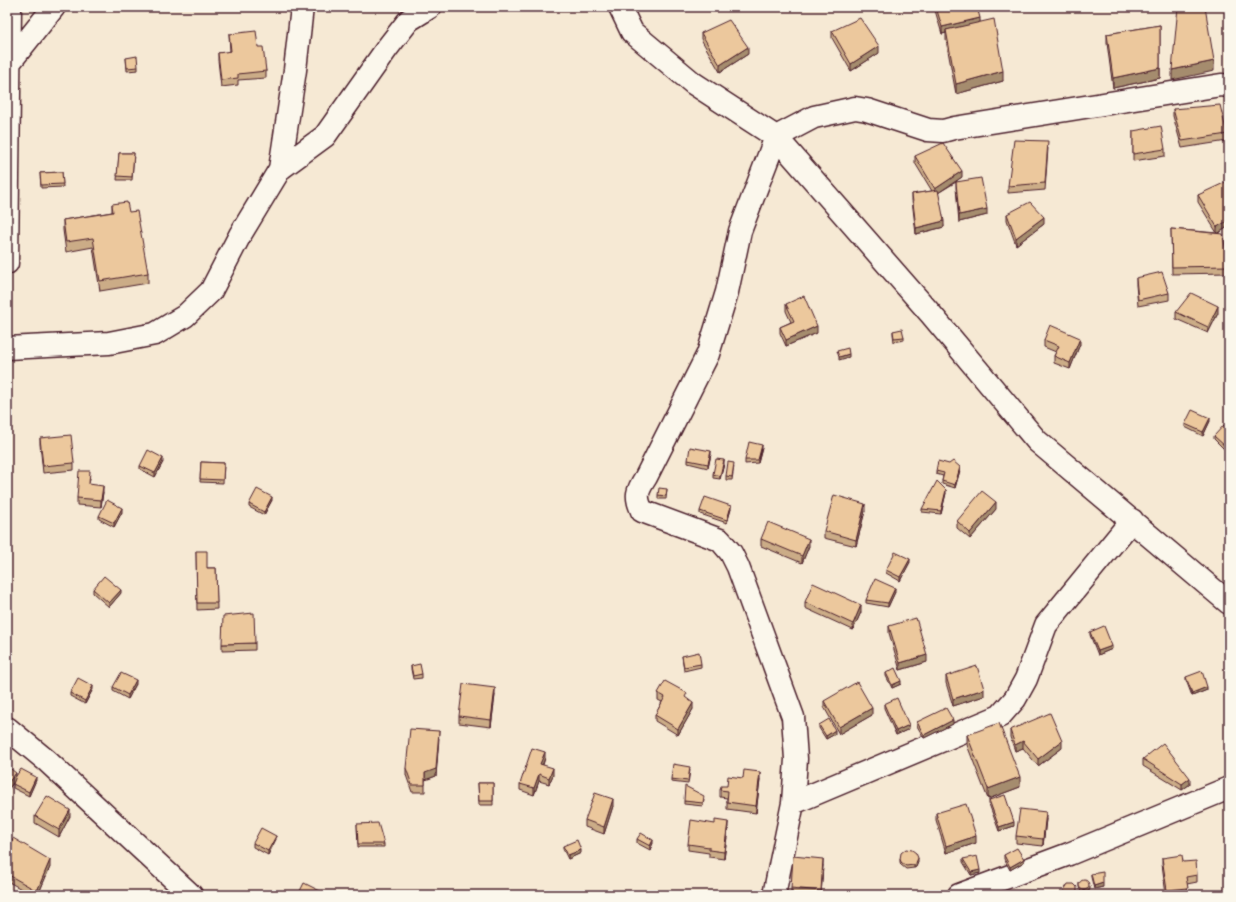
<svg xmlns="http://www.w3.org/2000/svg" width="1236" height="902" font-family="Kalam,sans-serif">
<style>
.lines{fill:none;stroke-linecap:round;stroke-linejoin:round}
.minor-casing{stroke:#4a1f2b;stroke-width:25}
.minor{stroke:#fbf7ec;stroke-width:22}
.wall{fill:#cbac87;stroke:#4a1f2b}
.shaded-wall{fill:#a58c6e;stroke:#4a1f2b}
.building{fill:#ecc89d;stroke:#4a1f2b}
</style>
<rect width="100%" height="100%" fill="#f6e9d4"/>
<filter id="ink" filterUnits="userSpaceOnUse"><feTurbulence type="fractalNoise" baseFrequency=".025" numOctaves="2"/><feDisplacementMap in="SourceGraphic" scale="8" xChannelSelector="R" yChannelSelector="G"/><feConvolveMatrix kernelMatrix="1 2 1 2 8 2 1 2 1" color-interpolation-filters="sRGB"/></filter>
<g filter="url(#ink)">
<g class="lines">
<g class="minor-casing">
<path id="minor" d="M620 7 632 32 693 83 776 137 930 313 1037 441 1229 603
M10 62 54 7
M280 169 325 136 388 47 409 20 430 7
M7 263 10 7
M7 348 109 343 155 334 185 316 211 291 240 235 280 169 295 70 302 7
M7 728 47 761 191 895
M793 803 1000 716 1015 699 1026 679 1046 625 1132 520
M774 895 793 803 796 759 793 717 738 567 731 553 720 540 642 511C635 496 637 491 646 477L708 354 727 292 740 231 776 137 814 117 855 108 867 110 928 130 943 131 954 128 1221 85 1229 86
M959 895 1069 854 1229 788"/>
</g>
<use href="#minor" class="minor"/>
</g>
<path class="wall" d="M934 7H977L980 22 1003 81 956 94 946 40V33L942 34Z
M1160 25V78L1113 88 1107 43V34Z
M832 31 879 53 851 71 832 38Z
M701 33 748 54 720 72 701 39Z
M229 34 258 47 266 71V78L238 80V85L221 87 218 60V53L230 52Z
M126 58 138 67V70L127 71Z
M1173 109 1227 134V141L1182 148 1173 116Z
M1133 131 1165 149V156L1133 161Z
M1048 148 1045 190 1008 193V186Z
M119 153H134L132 180H117Z
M915 156 962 177 956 181 987 215 959 222 956 188V182L938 193 944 227 916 234 912 200V194L932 191 915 163Z
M62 172 63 187 41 188 40 173Z
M1229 187V226L1218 234 1228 266V273L1172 274 1171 229 1217 233 1198 202V195Z
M112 204 129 212 148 273V283L100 291 93 247 66 252 63 230V220L112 212Z
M1007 214 1044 224 1016 245 1007 220Z
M1136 278 1169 293V300L1138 306 1136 285Z
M786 304 817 333 786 346 780 333V327L791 322 786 311Z
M1176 312 1218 313 1208 333 1176 319Z
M893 331 904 337V340L894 342 893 334Z
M1044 340 1080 344 1070 369 1054 363V356L1056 352 1044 347Z
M1210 421 1203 436 1185 427V424Z
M1229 430 1226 451 1214 439V436Z
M40 438 74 463V470L43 473 40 444Z
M762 448 758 463 745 464V460Z
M711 454 708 468 688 463V460Z
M163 462 155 477 140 469V466Z
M201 462 224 463 223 483 200 482Z
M724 464 720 479 713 478V474Z
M734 466 732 480H726V476Z
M960 470 955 488 942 484V481L943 476 936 474V471Z
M90 478 89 484 103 492 101 507 77 505V498Z
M667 489 666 499H658V495Z
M946 493 941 514 922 512V509Z
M272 500 264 515 249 507V504Z
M731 509 727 523 700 514V511Z
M996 509 970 539 957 528V521Z
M865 511 856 546 824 538V531Z
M122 512 114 527 99 519V516Z
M761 539 809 546 802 563 761 546Z
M196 551 207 568H216L217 609 197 610Z
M910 562 900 581 886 573V570Z
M93 589 121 593 109 607 93 593Z
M895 592 888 607 866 603V600Z
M805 602 861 612 853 630 805 608Z
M889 626 927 662 900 670 889 633Z
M1090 632 1112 649 1098 655 1090 635Z
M255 643V650L222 651V644Z
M682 656 701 664V667L684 671Z
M411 666 422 674V678L413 679 411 669Z
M886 673 901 684 892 688 886 676Z
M946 676 984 696 953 706 946 683Z
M1186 677 1207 690 1192 696 1186 680Z
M136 684 128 699 113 691V687Z
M93 689 85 704 70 696V693Z
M658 693 687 699 693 709 678 735 655 721V715L662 702 658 700Z
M495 695 491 727 459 723V716Z
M824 701 872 715 839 734 824 707Z
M884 704 909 729 896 735 884 708Z
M917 722 953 724 924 738 917 726Z
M819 725 835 734 826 739 819 728Z
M1010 730 1062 748 1038 766 1023 748 1015 751 1010 737Z
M967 735 1020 787 988 799 967 745Z
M439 738 436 776 425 780V792H412L406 775V768Z
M545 758 543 765 553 775 549 784 539 781 534 795 520 790V784Z
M1143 759 1190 784 1182 790 1143 766Z
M690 770 688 784 671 782V779Z
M16 776 36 780 29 796 13 788 14 782 7 791Z
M743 778 760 779 756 813 727 809V798L720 797V790L727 786Z
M478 783H493V805H479Z
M704 800 703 806 684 804V801Z
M989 800 1014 826 999 831 989 804Z
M613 806 604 834 585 827V820Z
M936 813 976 843 946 853 936 820Z
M35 816H70L59 837 35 823Z
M1046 819 1043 846 1016 843V836Z
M357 824 384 844V847H358Z
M728 829 724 859 709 857V853L688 850V844Z
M276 839 268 855 253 847V843Z
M637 839 653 843 650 850 637 843Z
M563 846 581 853 568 859 563 849Z
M7 853 50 867 38 895H32L7 881Z
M1004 855 1024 862 1010 870 1004 859Z
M1162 858 1183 862 1197 875V882L1187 884 1188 895H1166L1162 864Z
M900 859 918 862 916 867 914 868 906 869 901 865 900 862Z
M963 859 980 873 971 875 963 862Z
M823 865 821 895H791V888Z
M1091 874 1103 887 1094 889 1091 877Z
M1079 883 1090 889 1088 892 1084 893 1081 892 1079 887Z"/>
<path class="shaded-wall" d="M980 18V24L946 30V33L942 34V27Z
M879 46V53L851 71V64Z
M748 47V54L720 72V65Z
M1214 61V71L1172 80V70Z
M1160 68V78L1113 88V78Z
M1003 71V81L956 94V84Z
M962 171V177L935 195V189Z
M987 209V215L959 222V215Z
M1044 217V224L1016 245V238Z
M1229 220V226L1217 234V227Z
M944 221V227L916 234V228Z
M1218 306V313L1208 333V327Z
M817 326V333L786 346V340Z
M1080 338V344L1070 369V363Z
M849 354V357L839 360V357Z
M1210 418V421L1203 436V432Z
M1229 444V447L1226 451V447Z
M762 445V448L758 463V460Z
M711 451V454L708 468V464Z
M163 458V462L155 477V473Z
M724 460V464L720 479V476Z
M960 467V470L955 488V485Z
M103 486V492L101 507V500Z
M946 490V493L941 514V511Z
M272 497V500L264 515V512Z
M996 502V509L970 539V533Z
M865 504V511L856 546V540Z
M731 506V509L727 523V520Z
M122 508V512L114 527V523Z
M809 539V546L802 563V556Z
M910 559V562L900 581V577Z
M895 588V592L888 607V603Z
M121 590V593L109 607V603Z
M861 605V612L853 630V624Z
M1112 646V649L1098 655V651Z
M927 655V662L900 670V663Z
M136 680V684L128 699V695Z
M901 681V684L892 688V685Z
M93 686V689L85 704V701Z
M1207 687V690L1192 696V693Z
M495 688V695L491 727V720Z
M984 689V696L953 706V699Z
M693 703V709L678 735V729Z
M872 708V715L839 734V727Z
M953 720V724L924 738V735Z
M909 725V729L896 735V731Z
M835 730V734L826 739V736Z
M439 731 436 776 425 780V773Z
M1023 741V748L1015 751V745Z
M1062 741V748L1038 766V759Z
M545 752V758L540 771V764Z
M553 768V775L549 784V778Z
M760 772V779L756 813V806Z
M16 773V779L7 791V784Z
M539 774V781L534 795V788Z
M36 777V780L29 796V792Z
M1020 777V787L988 799V789Z
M1190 778V784L1182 790V784Z
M613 799V806L604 834V827Z
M70 810V816L59 837V830Z
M1046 812V819L1043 846V839Z
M728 822V829L724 859V852Z
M1014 822V826L999 831V827Z
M276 836V839L268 855V851Z
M976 836V843L946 853V846Z
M653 840V843L650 850V846Z
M581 850V853L568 859V855Z
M918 858V862L916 867 914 868V865Z
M823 859V865L821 895V891Z
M1024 859V862L1010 870V867Z
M50 860V867L38 895H37V891Z
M980 870V873L971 875V872Z
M1103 883V887L1094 889V886Z
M1090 886V889L1088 892 1084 893V890Z"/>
<path class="building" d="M936 7H977L980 18 942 27Z
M1178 7H1205L1214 61 1172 70Z
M860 18 879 46 851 64 832 31Z
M994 19 1003 71 956 84 946 30Z
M729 20 748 47 720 65 701 33Z
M1160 25V68L1113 78 1107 34Z
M256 31 258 47H263L266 71 238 74V78L221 80 218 53 231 51 229 34Z
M137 56 138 67 127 68 126 58Z
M1220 105 1227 134 1182 141 1173 109Z
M1161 126 1165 149 1133 154V131Z
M1014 140 1048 141 1045 183 1008 186Z
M943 143 962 171 935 189 915 156Z
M119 153H134L132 177 117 176Z
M62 172 63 184 41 185 40 173Z
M981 178 987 209 959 215 956 182Z
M1226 182 1229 187V220L1217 227 1198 195Z
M938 190 944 221 916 228 912 194Z
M127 202 129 212 137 211 148 273 100 281 93 238 66 242 63 220 113 212 112 204Z
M1030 202 1044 217 1016 238 1007 214Z
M1171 229 1223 234 1228 266 1172 267Z
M1162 272 1169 293 1138 300 1136 278Z
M1191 293 1218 306 1208 327 1176 312Z
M804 296 817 326 786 340 780 327 794 321 786 304Z
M1050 325 1080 338 1070 363 1054 356 1059 346 1044 340Z
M902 329 904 337 894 338 893 331Z
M848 348 849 354 839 357 837 351Z
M1192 410 1210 418 1203 432 1185 424Z
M1224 425 1229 430V444L1226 447 1214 436Z
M71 435 74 463 43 466 40 438Z
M749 442 762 445 758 460H745Z
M690 447 711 451 708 464 688 460Z
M148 450 163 458 155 473 140 466Z
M716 459 724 460 720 476 713 474Z
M938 461 949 464 953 461 960 467 955 485 942 481 944 473 936 471Z
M201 462 224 463 223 480 200 479Z
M728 462 734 463 732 477 726 476Z
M79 471H90L89 484 103 486 101 500 77 498Z
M937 481 946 490 941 511 922 509Z
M659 488 667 489 666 496 658 495Z
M257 489 272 497 264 512 249 504Z
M982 491 996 502 970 533 957 521Z
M834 495 865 504 856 540 824 531Z
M705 497 731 506 727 520 700 511Z
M107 500 122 508 114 523 99 516Z
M768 522 809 539 802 556 761 539Z
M196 551H207V568H216L217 603H197Z
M895 552 910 559 900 577 886 570Z
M104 576 121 590 109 603 93 589Z
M875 579 895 588 888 603 866 600Z
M813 583 861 605 853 624 805 602Z
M254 613 255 643 222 644 223 616Z
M916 618 927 655 900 663 889 626Z
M1104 626 1112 646 1098 651 1090 632Z
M699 652 701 664 684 667 682 656Z
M420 664 422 674 413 676 411 666Z
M977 666 984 689 953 699 946 676Z
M895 668 901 681 892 685 886 673Z
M1202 671 1207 687 1192 693 1186 677Z
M121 673 136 680 128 695 113 687Z
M78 678 93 686 85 701 70 693Z
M665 681 687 693 685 697 693 703 678 729 655 715 665 697 658 693Z
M857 682 872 708 839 727 824 701Z
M463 684 495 688 491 720 459 716Z
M897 698 909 725 896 731 884 704Z
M946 708 953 720 924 735 917 722Z
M1050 713 1062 741 1038 759 1023 741 1015 745 1010 730Z
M829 719 835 730 826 736 819 725Z
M999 723 1020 777 988 789 967 735Z
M410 729 439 731 436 769 425 773V785H412L406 768Z
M1163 743 1190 778 1182 784 1143 759Z
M532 748 545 752 540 764 553 768 549 778 539 774 534 788 520 784Z
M673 764 690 767 688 781 671 779Z
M7 766 16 773 7 784Z
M21 769 36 777 29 792 13 784 16 776Z
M744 770 760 772 756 806 727 802 728 791 720 790 721 786H727L728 776 743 778Z
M478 783H493V801H479Z
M685 786 704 796 703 803 684 801Z
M595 793 613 799 604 827 585 820Z
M1005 795 1014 822 999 827 989 800Z
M47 796 70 810 59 830 35 816Z
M966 804 976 836 946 846 936 813Z
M1020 809 1046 812 1043 839 1016 836Z
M691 820 715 824V820L728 822 724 852 709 850V847L688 844Z
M378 823 384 844H358L357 824Z
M261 828 276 836 268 851 253 843Z
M641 833 653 840 650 846 637 839Z
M13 838 50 860 37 891 7 874V853Z
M577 840 581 850 568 855 563 846Z
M1017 848 1024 859 1010 867 1004 855Z
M906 849 912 850 916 853 918 858 916 863 914 865 906 866 901 862 900 859 901 853Z
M1182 855 1183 862 1196 861 1197 875 1186 877 1188 888 1167 890 1162 858Z
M793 856 823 859 821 891 791 888Z
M977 856 980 870 971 872 963 859Z
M1103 872V883L1094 886 1091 874Z
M1079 885a5 5 0 1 1 10 0a5 5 0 1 1-10 0Z
M304 883 320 891 317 895H298Z
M1068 884H1074L1077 887V891L1075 895H1068L1065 894 1064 890Z
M601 891 608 895H598Z
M815 894V895H804Z"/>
</g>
<rect width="1236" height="902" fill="none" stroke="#fbf7ec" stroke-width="24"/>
<rect x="12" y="12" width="1212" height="878" fill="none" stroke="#4a1f2b" stroke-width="1.5" filter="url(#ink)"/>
</svg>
